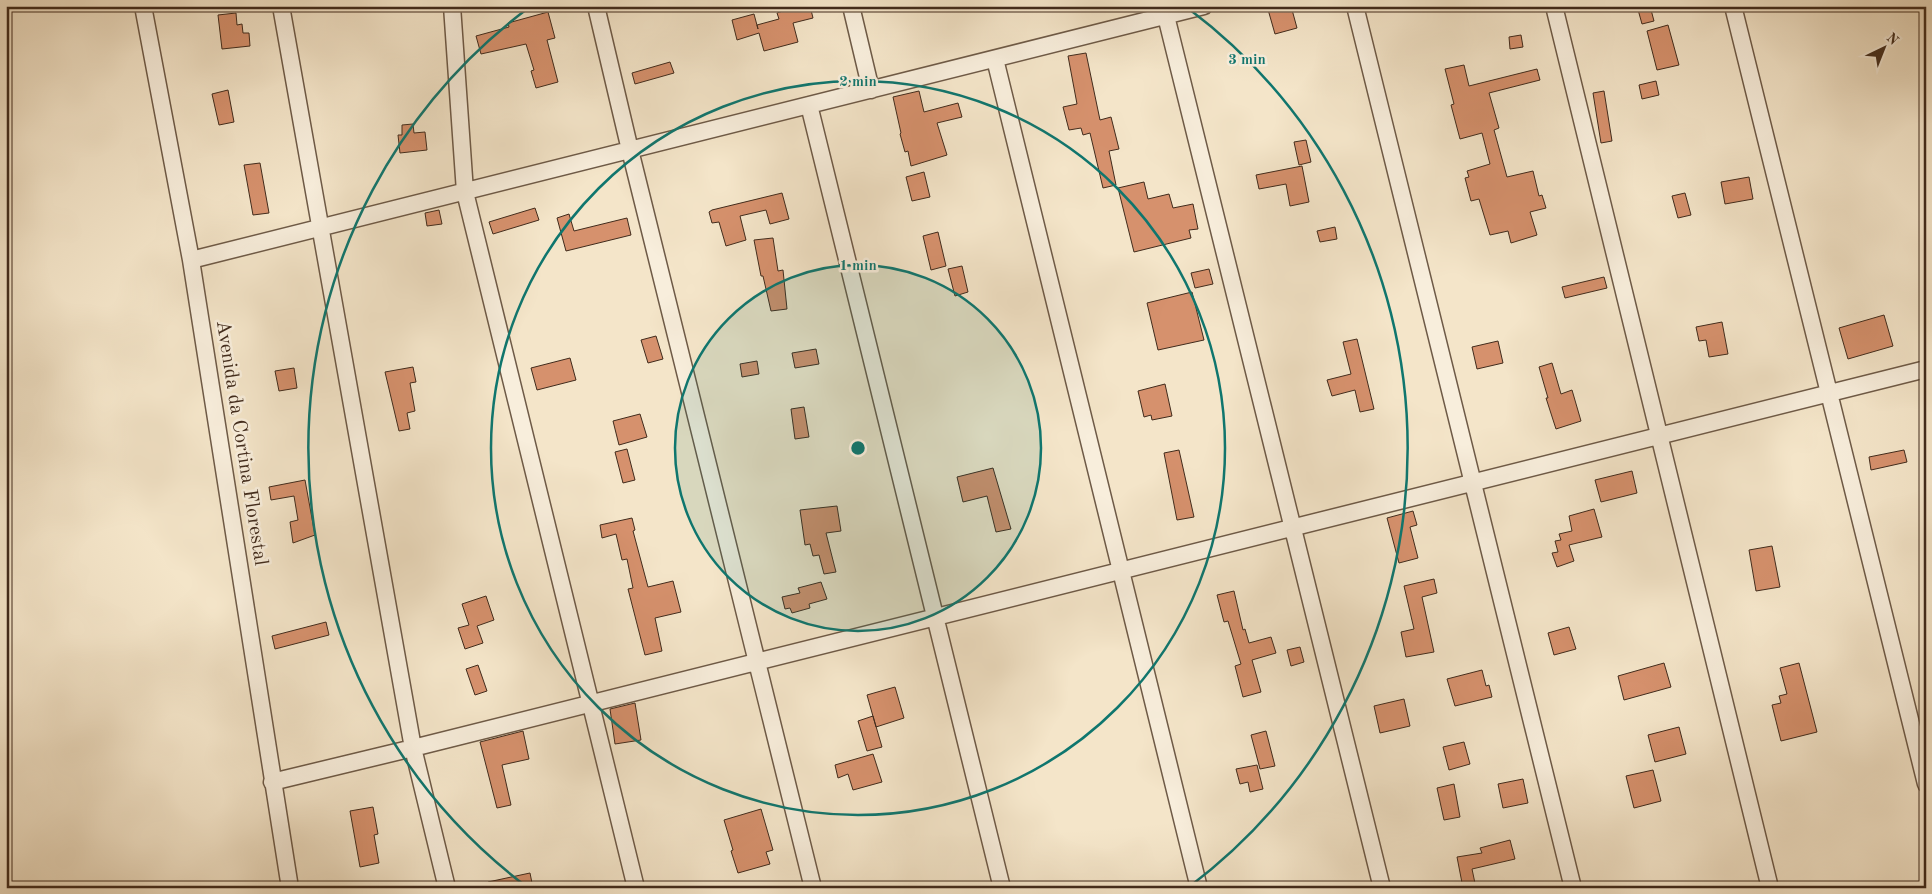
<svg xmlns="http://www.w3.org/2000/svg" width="1932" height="894" font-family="'Old Standard TT',serif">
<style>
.building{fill:#d6916d;stroke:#412b1c}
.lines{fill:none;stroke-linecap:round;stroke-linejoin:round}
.street-casing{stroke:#6e5a47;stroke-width:19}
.street{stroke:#f8eedc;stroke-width:16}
.ring{fill:none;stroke:#0f766e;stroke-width:2.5}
.labels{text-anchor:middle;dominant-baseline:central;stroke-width:5;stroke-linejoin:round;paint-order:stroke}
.street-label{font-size:20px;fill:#412b1c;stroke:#f8eedc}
.centre{fill:#0f766e;stroke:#f8eedc;stroke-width:2.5}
.ring-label{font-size:15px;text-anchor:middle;font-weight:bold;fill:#0f766e;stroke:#f8eedc;stroke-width:5;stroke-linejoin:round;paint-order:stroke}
</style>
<rect width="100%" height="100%" fill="#f4e5c9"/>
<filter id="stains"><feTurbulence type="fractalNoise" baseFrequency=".004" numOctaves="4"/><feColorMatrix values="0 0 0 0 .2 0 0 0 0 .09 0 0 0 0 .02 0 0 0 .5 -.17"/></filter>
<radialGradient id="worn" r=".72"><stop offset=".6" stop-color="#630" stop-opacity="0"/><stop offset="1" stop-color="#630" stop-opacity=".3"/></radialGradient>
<path class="building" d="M793 6H810L813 18 793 23 798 42 764 51 759 33 737 40 732 20 754 14 758 29 757 25 779 19 777 13 783 11V9Z
M1267 6H1291L1297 28 1275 34Z
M1637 6H1650L1654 21 1642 24Z
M548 12 555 38 547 40 558 82 536 88 531 71 534 70 526 44 481 54 476 36 509 27 508 23Z
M236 13 237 25 242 24 243 33H249L250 46 222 49 218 15Z
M1668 25 1679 65 1657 70 1647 31Z
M1521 35 1523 47 1510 49 1509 37Z
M1086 53 1100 120 1111 117 1119 149 1109 151 1116 185 1103 188 1090 133 1083 135 1081 128 1069 130 1063 107 1077 104 1068 56Z
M670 62 674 73 635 84 632 73Z
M1464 65 1469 86 1537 69 1540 80 1489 93 1499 128 1494 130 1507 177 1533 171 1539 196 1542 195 1546 208 1530 212 1537 235 1511 243 1508 231 1490 235 1479 199 1471 201 1465 178 1469 177 1467 171 1490 164 1482 133 1460 139 1451 105 1454 104 1445 69Z
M1656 81 1659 95 1642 99 1639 85Z
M228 90 234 122 219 125 212 94Z
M919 91 924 112 958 103 962 117 937 123 947 155 911 166 908 151 905 152 900 134 901 133 893 97Z
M1604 91 1612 141 1601 143 1593 93Z
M413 124 414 133 425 132 427 150 400 153 398 135H402V125Z
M1306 140 1311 162 1299 165 1294 142Z
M260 163 269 213 253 215 244 165Z
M1302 166 1309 202 1290 206 1286 184 1259 189 1256 175Z
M924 172 930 197 912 201 906 177Z
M1749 177 1753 199 1725 204 1721 182Z
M1144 182 1148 199 1169 194 1173 208 1193 204 1198 229 1189 230 1191 238 1134 252 1118 188Z
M782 193 789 219 770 224 766 210 740 216 746 240 726 246 719 222 712 223 709 212 712 210Z
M1685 193 1691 215 1678 218 1672 196Z
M535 208 539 220 493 234 489 222Z
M439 210 442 224 427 226 425 213Z
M569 214 574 231 627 218 631 235 566 251 557 218Z
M1335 227 1337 239 1320 242 1317 231Z
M938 232 946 266 931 270 923 236Z
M773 238 778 271 783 270 787 309 771 311 763 276H761L754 240Z
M962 266 968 292 955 296 948 269Z
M1209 269 1213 284 1195 288 1191 273Z
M1604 277 1607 288 1565 298 1562 287Z
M1192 292 1204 340 1158 350 1147 303Z
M1884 315 1893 346 1848 359 1839 328Z
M1722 322 1728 354 1709 357 1706 340 1699 341 1696 327Z
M656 336 663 359 648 363 641 340Z
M1357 339 1374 409 1360 412 1355 390 1332 396 1327 380 1351 374 1343 342Z
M1498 341 1503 363 1477 369 1472 347Z
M816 349 819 364 795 368 792 353Z
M570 358 576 380 537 390 531 368Z
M757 361 759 374 742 377 740 364Z
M1552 363 1561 394 1572 390 1581 421 1556 429 1546 398H1548L1539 367Z
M413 367 416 382 410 383 415 411 407 413 410 429 399 431 385 372Z
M294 368 297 388 279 391 275 371Z
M1165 384 1172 416 1152 420 1151 415 1144 417 1138 391Z
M804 407 809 437 795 439 791 409Z
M640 414 647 437 619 445 613 421Z
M627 449 635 480 623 483 615 452Z
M1179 450 1194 517 1177 520 1164 453Z
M1904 450 1907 462 1871 470 1869 457Z
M993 468 1011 529 996 532 987 496 963 502 957 477Z
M1632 471 1637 493 1601 502 1595 480Z
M305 480 315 535 293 543 290 522 298 520 294 496 271 500 269 487Z
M837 506 841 531 826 533 836 572 824 574 819 555 813 556 810 544 805 545 800 510Z
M1594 509 1602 537 1569 545 1574 561 1557 567 1552 553 1558 552 1555 541 1561 540 1559 534 1572 531 1569 516Z
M1413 511 1417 525 1410 527 1418 558 1399 563 1387 518Z
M632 518 635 530 633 531 648 587 673 581 681 612 655 618 662 651 645 655 628 589 633 588 627 559 622 560 616 534 602 538 600 525Z
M1772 546 1780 587 1756 591 1749 550Z
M1434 579 1437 593 1422 597 1434 652 1406 657 1401 632 1414 629 1404 586Z
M821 582 827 599 809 604 810 608 792 613 790 608 785 609 782 597 800 593 798 588Z
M1234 591 1243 630 1245 629 1249 643 1271 637 1276 653 1252 660 1261 692 1243 697 1235 666 1241 664 1228 621 1224 622 1217 595Z
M486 596 494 620 477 626 483 643 465 649 458 628 469 625 462 604Z
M326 622 329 635 275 649 272 636Z
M1569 627 1576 649 1554 655 1548 633Z
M1300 647 1304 662 1291 666 1287 650Z
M1664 663 1671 687 1624 700 1618 676Z
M1799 663 1817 732 1781 741 1772 705 1781 703 1779 696 1787 694 1780 668Z
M478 665 487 691 475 695 466 669Z
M1482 670 1486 686 1489 685 1492 697 1455 706 1447 679Z
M895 687 904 718 876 727 867 695Z
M1404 699 1410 726 1380 733 1374 706Z
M635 703 641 740 615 744 610 709Z
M873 716 882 747 867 751 858 721Z
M1679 727 1686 754 1655 762 1648 735Z
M523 731 529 759 502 765 511 805 497 808 480 742Z
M1266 731 1275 766 1260 769 1251 735Z
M1464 742 1470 764 1449 770 1443 747Z
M873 754 882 782 853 790 848 774 838 778 835 765Z
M1257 765 1263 789 1250 792 1248 782 1240 784 1236 769Z
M1653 770 1661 801 1634 808 1626 776Z
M1523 779 1528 803 1503 808 1498 784Z
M1454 784 1460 817 1444 820 1437 788Z
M373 807 378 834 374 835 379 863 360 867 350 811Z
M761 809 773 850 766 852 770 864 738 873 731 851 733 850 724 820Z
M1510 840 1515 859 1472 869 1476 888H1463L1457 857 1482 853 1480 848Z
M530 873 533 888H489L488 882Z"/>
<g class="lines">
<g class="street-casing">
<path id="street" d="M143 6 191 260 290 888
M281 6 413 748 447 888
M452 6 465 192 636 888
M596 6 630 150 813 888
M851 6 871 90
M1355 6 1573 888
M1554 6 1770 888
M1733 6 1926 784
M1166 16 1382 888
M995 59 1199 888
M809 105 1002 888
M191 260 1204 6
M272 782 413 748 1926 369"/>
</g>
<use href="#street" class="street"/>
</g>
<circle cx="858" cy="448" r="183" fill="#0f766e" fill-opacity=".12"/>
<g class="ring">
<circle cx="858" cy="448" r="183"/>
<circle cx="858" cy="448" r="367"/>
<path d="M527 887A550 550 0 0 1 527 9M1189 9A550 550 0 0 1 1189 887"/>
</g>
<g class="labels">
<g class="street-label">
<text transform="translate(241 443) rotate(81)">Avenida da Cortina Florestal</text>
</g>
</g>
<circle cx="858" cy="448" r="8" class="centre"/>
<g class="ring-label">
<text x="1247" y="64">3 min</text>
<text x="858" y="86">2 min</text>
<text x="858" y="270">1 min</text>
</g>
<rect width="1932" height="894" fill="none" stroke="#f4e5c9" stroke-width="25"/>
<rect x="8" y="8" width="1917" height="879" fill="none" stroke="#412b1c" stroke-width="2.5"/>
<rect x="12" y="12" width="1907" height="869" fill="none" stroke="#412b1c"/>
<g transform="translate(1884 48) rotate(43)" stroke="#f8eedc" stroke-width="4" paint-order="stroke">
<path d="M0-4L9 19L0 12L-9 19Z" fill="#412b1c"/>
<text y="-8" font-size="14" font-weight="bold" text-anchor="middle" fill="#412b1c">N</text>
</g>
<rect width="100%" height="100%" filter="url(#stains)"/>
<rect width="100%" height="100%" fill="url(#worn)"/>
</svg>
